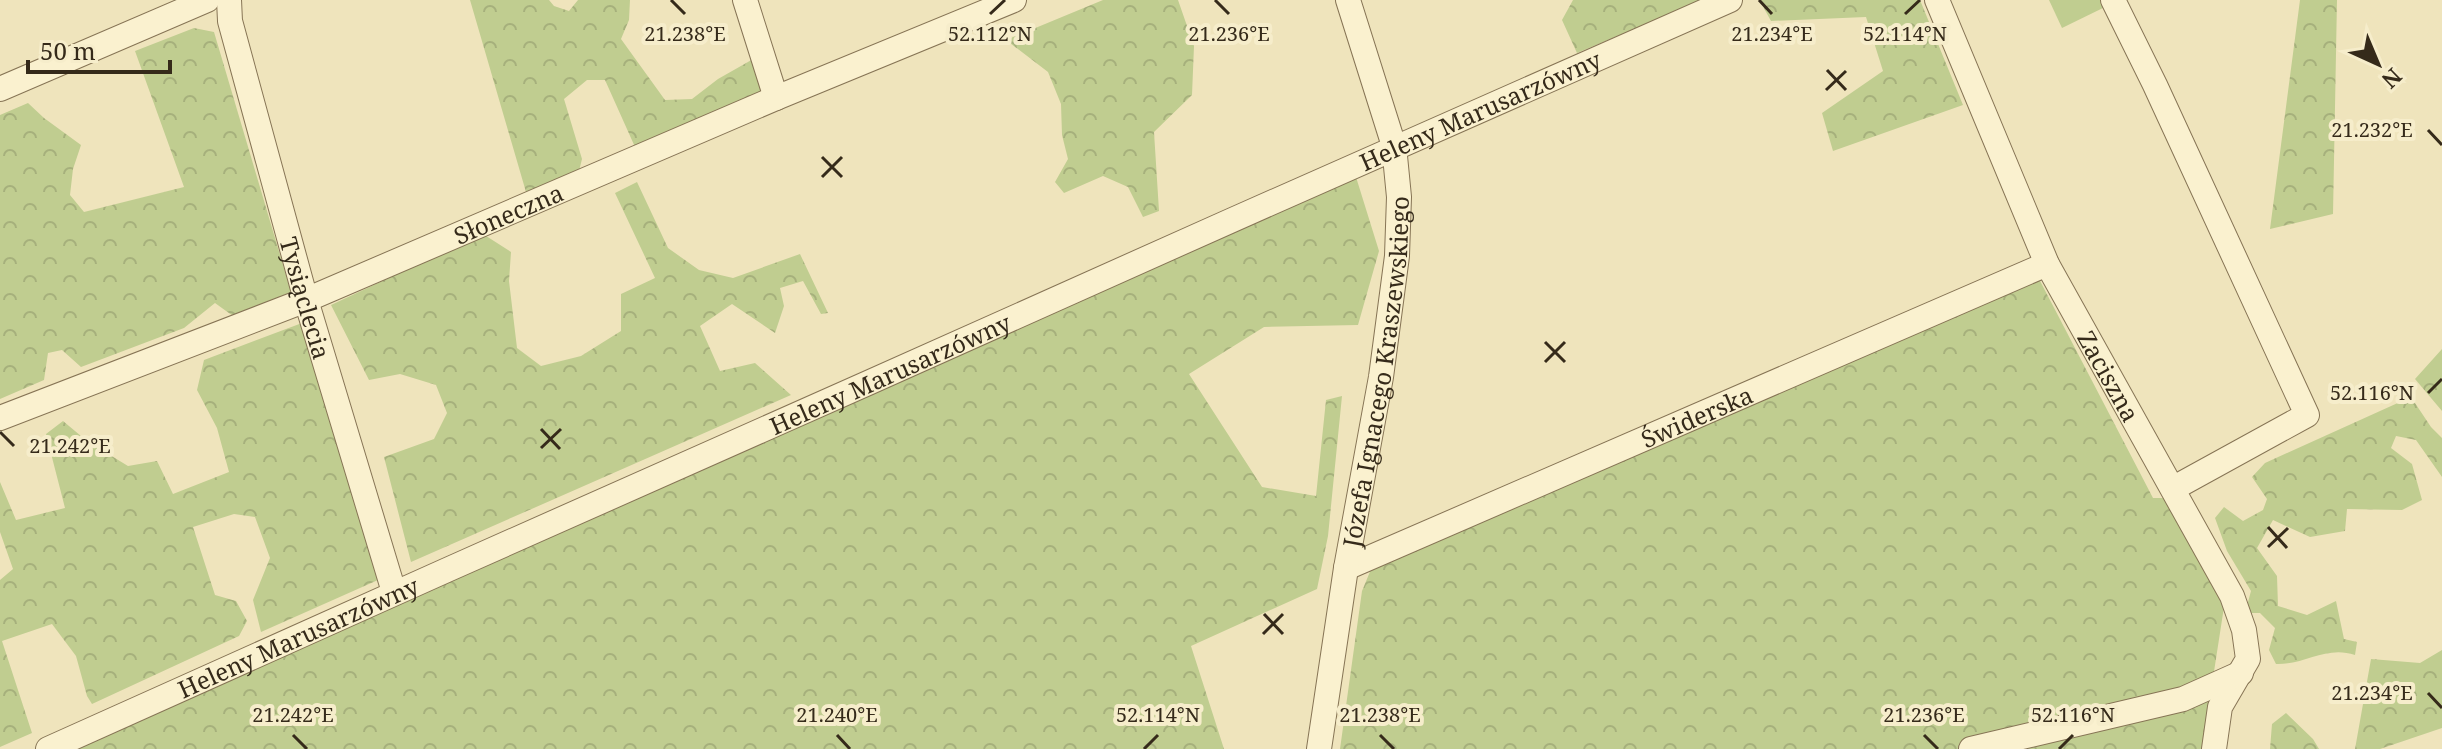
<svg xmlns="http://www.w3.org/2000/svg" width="2442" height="749" font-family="'Noto Serif',serif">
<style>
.forest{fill:url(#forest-crowns)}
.pitch{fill:#c0cd90}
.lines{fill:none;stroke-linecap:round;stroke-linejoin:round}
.minor-casing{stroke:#867455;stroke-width:26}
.minor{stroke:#faf1cf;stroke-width:24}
.ticks{fill:none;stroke:#352a1a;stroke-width:3}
.labels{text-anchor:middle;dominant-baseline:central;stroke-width:8;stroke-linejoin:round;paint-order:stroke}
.street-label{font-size:24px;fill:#352a1a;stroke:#f6edcb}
.ticks-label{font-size:20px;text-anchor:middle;fill:#352a1a;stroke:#f6edcb;stroke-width:8;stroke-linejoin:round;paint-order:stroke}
</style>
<defs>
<pattern id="forest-crowns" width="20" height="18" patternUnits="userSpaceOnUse" patternTransform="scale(2)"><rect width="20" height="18" fill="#c0cd90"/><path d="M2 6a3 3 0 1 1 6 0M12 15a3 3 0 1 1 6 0" fill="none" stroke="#a6b07c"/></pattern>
</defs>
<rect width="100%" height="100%" fill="#efe4bc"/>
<path class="forest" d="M470 0H549L554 6 569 11 578 0H630L629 20 621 39 665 100 692 99 718 79 755 58 763 93 635 147 605 80H587L564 99 582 159 578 175 526 192Z
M1103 0H1178L1194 46 1192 95 1154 132 1159 211 1143 217 1128 187 1103 176 1064 193 1055 182 1068 159 1062 135 1061 104 1048 72 1006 40Z
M1573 0H1703L1577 53 1562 20Z
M1762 0H1920L1963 105 1833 151 1822 113 1883 71 1866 17 1771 21 1760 1Z
M2300 0H2337L2333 214 2270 229Z
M194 28 214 32 291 292 233 316 215 303 184 328 81 367 62 350 48 353 44 380 0 399V115L28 103 44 118 81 145 73 169 70 195 84 212 184 187 135 51Z
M1356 177 1379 251 1358 325 1264 327 1189 374 1262 487 1316 496 1326 400 1342 396 1328 536 1317 589 1191 646 1224 749H73Z
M637 182 668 248 699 270 733 278 800 254 828 313 821 314 803 281 780 288 784 306 775 333 732 304 700 326 720 371 755 363 791 395 411 562 384 457 434 439 447 413 436 385 400 374 369 380 331 305 483 234 511 252 509 281 517 348 541 366 581 356 621 331V294L655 278 615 193Z
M2038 277 2153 498H2183L2224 607 2202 749H1340L1362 591 1374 562Z
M302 323 378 580 261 632 253 600 270 558 255 517 234 514 193 527 215 595 236 601 247 621 239 636 92 704 87 696 76 656 52 624 2 641 32 733 0 747V580L13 569 0 532V482L16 520 65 508 46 434 63 421 87 441 128 466 157 461 173 494 229 472 217 428 197 390 204 360Z
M2442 349V411L2415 379Z
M2411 397 2431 427 2442 438V477L2416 440 2396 436 2391 448 2412 464 2422 500 2402 510 2347 509 2345 531 2310 537 2273 520 2257 548 2277 576 2278 606 2307 615 2336 601 2344 639 2357 642 2355 655C2326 645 2305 665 2276 664L2269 650 2275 628 2260 613H2245L2251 591 2227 551 2215 518 2224 507 2243 521 2263 510 2267 499 2252 477 2265 463Z
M2442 650V728L2380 749H2355L2371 659 2420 663Z
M2286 713 2313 739 2319 749H2270L2272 724Z"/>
<path class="pitch" d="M2049 0H2102L2105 7 2062 28Z"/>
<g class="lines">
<g class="minor-casing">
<g id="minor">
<path id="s1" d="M229 0 230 21 306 300 394 592"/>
<path d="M745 0 776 98"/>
<path id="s2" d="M1937 0 2047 264 2232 596 2244 630 2248 659 2220 707 2214 749"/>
<path d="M2113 0 2155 85 2307 415 2174 488"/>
<path d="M0 89 207 0"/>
<path id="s3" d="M0 418 306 300 776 98 1014 0"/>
<path id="s4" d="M1346 568 2047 264"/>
<path id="s5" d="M48 749C321 625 594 505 868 383 1155 255 1442 125 1730 0"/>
<path id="s6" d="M1319 749 1346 568 1381 377 1397 256 1399 197 1394 146 1348 0"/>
<path d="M1971 749 2183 699 2241 673"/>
</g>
</g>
<use href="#minor" class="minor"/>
</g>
<path class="ticks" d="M671 0 685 14M1215 0 1229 14M1759 0 1772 14M990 14 1005 0M1905 14 1920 0M1827 70 1846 90M1826 90 1846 71M2428 130 2442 145M822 157 842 177M822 177 842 157M1545 342 1565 362M1545 362 1565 342M2428 393 2442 379M541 429 560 449M0 432 14 446M541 448 561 429M2268 527 2287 548M2268 547 2288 528M1264 614 1283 634M1263 634 1283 614M2428 693 2442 708M293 735 307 749M837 735 850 749M1380 735 1394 749M1924 735 1938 749M1144 749 1158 735M2059 749 2073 735"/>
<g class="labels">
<g class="street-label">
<text stroke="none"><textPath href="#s5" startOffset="1568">Heleny Marusarzówny</textPath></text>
<text stroke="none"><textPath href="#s3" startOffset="548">Słoneczna</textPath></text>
<text stroke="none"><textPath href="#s1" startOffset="308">Tysiąclecia</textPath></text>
<text stroke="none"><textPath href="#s6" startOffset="382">Józefa Ignacego Kraszewskiego</textPath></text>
<text stroke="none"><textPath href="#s5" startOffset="922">Heleny Marusarzówny</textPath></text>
<text stroke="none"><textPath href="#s2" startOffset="414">Zaciszna</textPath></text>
<text stroke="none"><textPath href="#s4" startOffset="382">Świderska</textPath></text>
<text stroke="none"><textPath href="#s5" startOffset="274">Heleny Marusarzówny</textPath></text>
</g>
</g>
<g class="ticks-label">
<text x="990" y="41">52.112°N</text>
<text x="1905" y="41">52.114°N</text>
<text x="685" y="41">21.238°E</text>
<text x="1229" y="41">21.236°E</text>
<text x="1772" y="41">21.234°E</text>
<text x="2372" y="137">21.232°E</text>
<text x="2372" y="400">52.116°N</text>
<text x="70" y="453">21.242°E</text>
<text x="2372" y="700">21.234°E</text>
<text x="293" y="722">21.242°E</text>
<text x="837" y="722">21.240°E</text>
<text x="1380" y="722">21.238°E</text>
<text x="1924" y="722">21.236°E</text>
<text x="1158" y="722">52.114°N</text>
<text x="2073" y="722">52.116°N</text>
</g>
<g transform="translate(2378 64) rotate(136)" stroke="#f6edcb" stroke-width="6" paint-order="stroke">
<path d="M0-6L14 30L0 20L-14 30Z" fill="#352a1a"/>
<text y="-12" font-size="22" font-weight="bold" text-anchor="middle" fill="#352a1a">N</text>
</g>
<path d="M28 60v12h142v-12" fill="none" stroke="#352a1a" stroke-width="4"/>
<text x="40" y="60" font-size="24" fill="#352a1a" stroke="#f6edcb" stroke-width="6" paint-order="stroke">50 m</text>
</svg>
